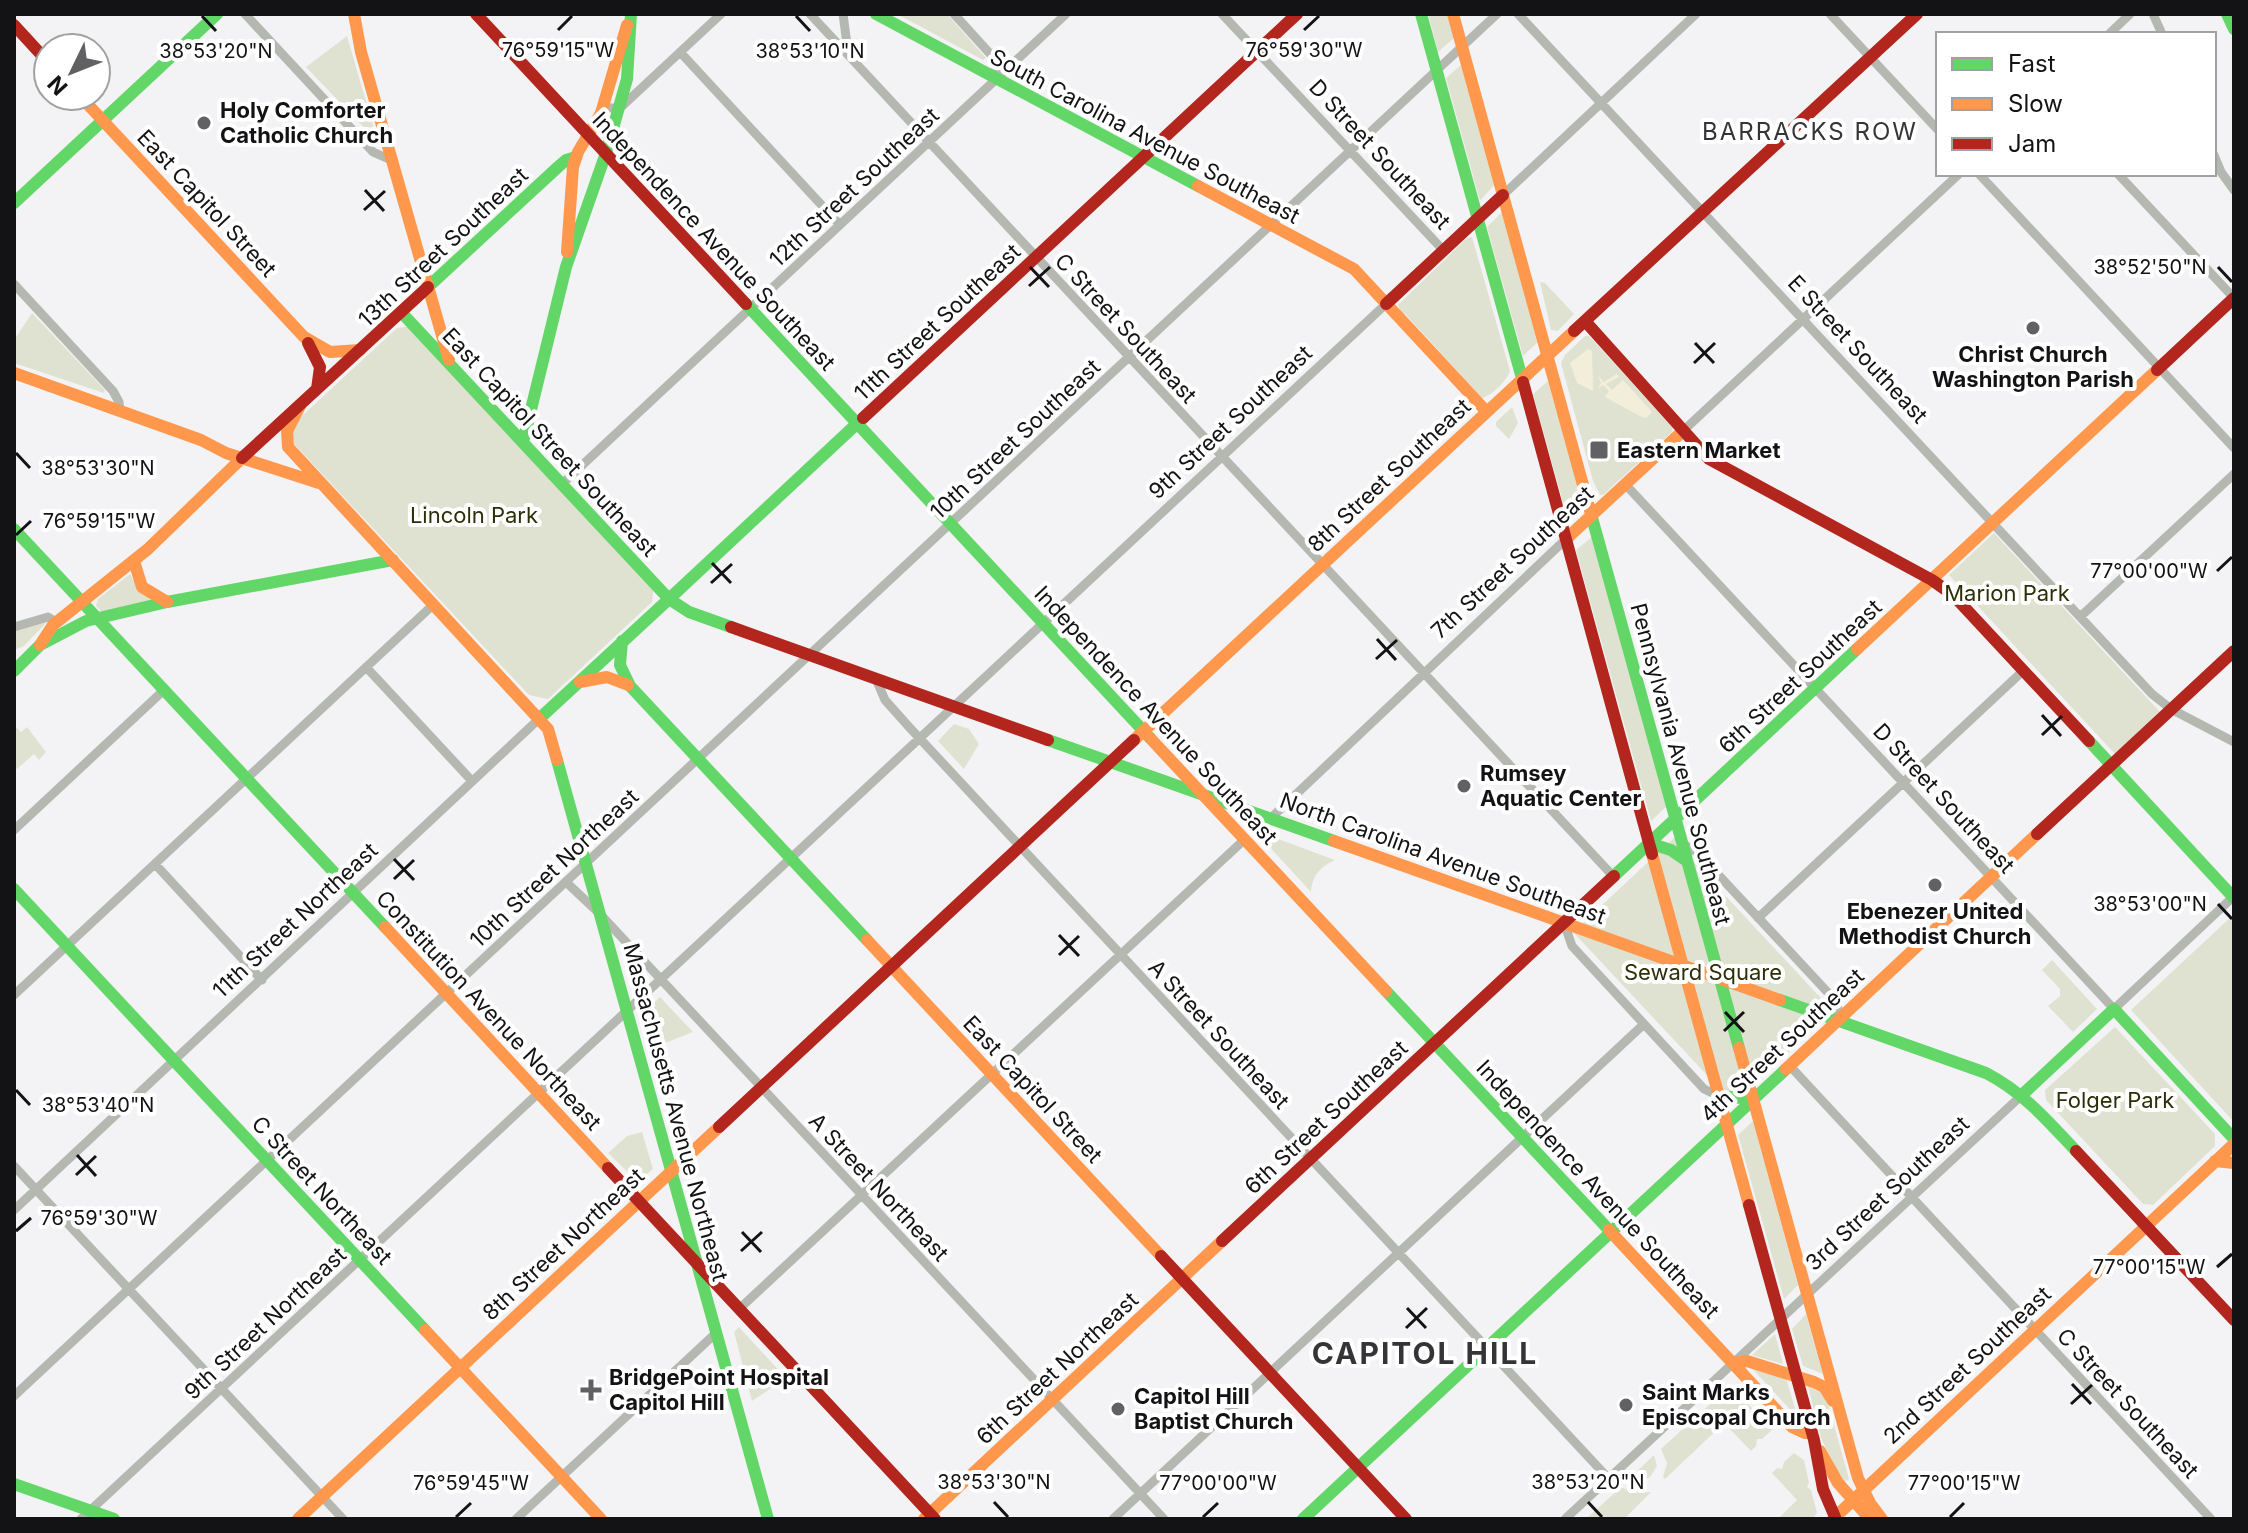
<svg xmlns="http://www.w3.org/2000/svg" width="2248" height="1533" font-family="Inter,sans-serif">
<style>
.green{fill:#e0e2d1}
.sand{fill:#f3eeda}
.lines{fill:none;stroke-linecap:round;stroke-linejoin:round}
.street{stroke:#b5b8b1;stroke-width:9}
.fast{stroke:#63d668;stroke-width:12}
.slow{stroke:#ff974d;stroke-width:12}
.jam{stroke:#b3261e;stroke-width:12}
.ticks{fill:none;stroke:#131315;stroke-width:3}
.poi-dot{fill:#616163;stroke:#fff;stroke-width:3}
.labels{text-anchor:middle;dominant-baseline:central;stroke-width:8;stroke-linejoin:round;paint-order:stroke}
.poi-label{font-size:22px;font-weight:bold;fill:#131315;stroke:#fff;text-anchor:start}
.street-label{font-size:22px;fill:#131315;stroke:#fff}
.park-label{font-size:22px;fill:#2d2f08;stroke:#fff}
.neighbourhood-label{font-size:24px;letter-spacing:2px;fill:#353538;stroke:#fff}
.district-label{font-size:30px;font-weight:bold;letter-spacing:2px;fill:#353538;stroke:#fff}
.ticks-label{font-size:20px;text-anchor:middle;fill:#131315;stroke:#fff;stroke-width:8;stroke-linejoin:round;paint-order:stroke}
</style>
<rect width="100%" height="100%" fill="#f3f3f5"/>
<path class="green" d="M897 14H947L986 58 983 60Z
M1428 14H1447L1454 38 1438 52Z
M347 36 375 132 374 138 306 67Z
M1461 65 1494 185 1480 201 1446 78Z
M1502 212 1538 342 1523 356 1487 227Z
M1472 237 1510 371C1506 381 1493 395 1482 398L1405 314H1402L1398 305 1467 238Z
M1540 282 1545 283 1574 314 1558 331 1551 330Z
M32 313 105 390 104 393 14 363V340Z
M411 326 654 586 652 602 548 699 529 695 294 444 291 426 397 328Z
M1585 336H1589L1673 427 1672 432 1603 495H1600L1593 481 1561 363 1565 355Z
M1548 381 1582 503 1567 517 1533 394Z
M1512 407 1518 423 1509 439 1496 426V422Z
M1994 533 2160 712 2115 754 1949 575Z
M1592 537 1666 807 1651 821 1576 550Z
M130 574 140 591 153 601 102 612 96 606 98 599Z
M47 622 24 646 14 650V630Z
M954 724 969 729 979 744 964 769 938 741Z
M14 725 21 732 27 727 46 752 39 760 34 754 17 769 14 766Z
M1254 830 1335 860C1321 866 1312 875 1311 892Z
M1675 837 1677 844 1833 1011 1734 1104 1573 932Z
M2232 916 2234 919V1122L2131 1010Z
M2052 960 2097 1009 2073 1032 2048 1006 2060 996V989L2042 970Z
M660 997 693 1032 655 1047 645 1011Z
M2115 1027 2215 1134V1146L2153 1205 2143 1204 2046 1100 2045 1090Z
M1753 1121 1798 1285 1784 1299 1738 1135Z
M642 1132 653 1169 638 1182 608 1153 627 1136Z
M1806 1314 1823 1374 1803 1366 1792 1329Z
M739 1327 786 1378 752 1401 734 1332Z
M1775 1334 1783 1364 1752 1355Z
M1747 1363 1786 1378 1798 1418Z
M1731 1385 1772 1430 1762 1439H1757L1756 1446 1751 1451 1724 1423 1665 1479 1663 1477 1667 1463 1661 1449Z
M1808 1386 1819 1391 1828 1403 1849 1479 1843 1483 1821 1438Z
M1794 1453 1804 1460 1809 1483 1807 1487 1811 1490 1817 1513 1812 1519H1778L1797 1500 1772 1473 1777 1468 1782 1469 1784 1462Z
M1654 1455 1657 1466 1650 1477 1639 1484 1628 1480Z
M1621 1487 1633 1493 1651 1492 1624 1519H1586Z"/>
<path class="sand" d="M1588 349 1592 351 1593 391 1577 383 1570 363Z
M1617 374 1619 377 1606 384 1612 390 1623 380 1652 412 1646 418 1640 416 1605 397 1609 391 1603 385 1598 388 1601 383 1598 376 1604 382Z"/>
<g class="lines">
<path class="street" d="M245 14 373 152 391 160
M810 14 1613 876
M843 14 848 52
M954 14 993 57 997 78
M1222 14 1443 250
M1518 14 2152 694 2171 709 2234 742
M1830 14 1938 130
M2153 14 2162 34
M2109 34 2130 14
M680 52 840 225
M604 107 619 109 721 14
M2214 155 2221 172 2234 190
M1979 174 2234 448
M2118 174 2234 298
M1503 195 1696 14
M14 284 113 391 119 402 120 411
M1684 430 1959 174
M562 484 1066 14
M1625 484 2114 1009 2234 896
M2080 617 2234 474
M14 627 48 617 56 622
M366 667 472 781
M876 679 885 700 910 728 1609 1479
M1271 818 1566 539
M14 830 164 690
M1682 843 1699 854 1832 997 1838 1008 1839 1020
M155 864 262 980
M566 882 600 914 1164 1519
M1758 918 2024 670
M1564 923 1572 946 1704 1089 1719 1096
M14 995 434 604
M1789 1065 2211 1519
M14 1166 343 1519
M14 1210 540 718
M739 1309 1245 839
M14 1396 1497 14
M81 1519 1386 304
M516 1519 716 1333
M1113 1519 1644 1024
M1565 1519 2022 1095"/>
<path class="fast" d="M876 14 1198 186
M1421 14 1523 382
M2227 14 2234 29
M14 203 217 14
M428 287 558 167 566 160 576 157
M746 304 1150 738
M401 312 669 599 540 718
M523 442 566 267 606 153 627 79 631 14
M1591 514 1739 1048
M14 529 385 927
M731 627 689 612 669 599 863 418
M622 641 620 665 630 686 867 940
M14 671 40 645 86 621 167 602 393 560
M1048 740 1334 841
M2089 741 2234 898
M557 760 768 1519
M1649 843 1671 850 1687 861
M1614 876 1857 649
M14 889 425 1330
M1386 991 1609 1230
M1780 1000 1986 1073C2023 1092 2048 1121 2076 1151
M2022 1095 2114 1009 2234 1139
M1719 1096 1753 1099
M14 1484 114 1519
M1303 1519 1786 1069"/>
<path class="slow" d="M354 14 361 52 449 360
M1453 14 1591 514
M80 96 304 337 330 352 360 350
M1198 186 1354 269 1486 411
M567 252 573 167 578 152 601 113 627 25
M14 373 201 440 226 453 319 483
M300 406 287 431 288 447 548 729 557 760
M1566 539 1684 430
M134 561 142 587 167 602
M40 645 53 625 148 549 242 458
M1857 649 2157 370
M580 682 607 677 628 685
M1150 738 1386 991
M1134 740 1574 331
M1334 841 1780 1000
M1652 854 1749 1205
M385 927 608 1168
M867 940 1161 1256
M1739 1048 1858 1478 1870 1503 1882 1519
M1786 1069 2037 834
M2215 1161 2234 1163
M1609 1230 1792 1427 1805 1433H1812
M425 1330 601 1519
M1733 1363 1747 1361 1814 1382 1824 1387 1833 1401
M1820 1451 1838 1483 1870 1519
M298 1519 719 1127
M924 1519 1222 1241
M1833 1519 2234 1144"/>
<path class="jam" d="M476 14 746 304
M14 25 48 62
M1386 304 1503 195
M1585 321 1709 459 1932 580 1953 595 2089 741
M1574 331 1917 14
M308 343 320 367 317 389
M2157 370 2234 298
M1523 382 1652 854
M863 418 1297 14
M242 458 428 287
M731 627 1048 740
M2037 834 2234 651
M719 1127 1134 740
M2076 1151 2234 1320
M608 1168 935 1519
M1749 1205 1814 1440 1823 1489 1835 1517
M1222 1241 1614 876
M1161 1256 1406 1519"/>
</g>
<path class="ticks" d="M202 16 216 31M796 16 810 31M558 30 572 16M1304 30 1319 16M365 190 384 211M364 210 385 191M1030 267 1049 287M2218 267 2232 282M1029 286 1050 267M1695 343 1714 363M1694 363 1715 343M16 453 30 468M16 535 31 521M712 563 731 583M2217 571 2232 557M711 583 732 564M1377 639 1396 660M1376 659 1397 640M2042 715 2061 736M2042 735 2062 716M394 859 414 880M394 879 414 860M2218 904 2232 919M1059 935 1079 956M1059 955 1079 936M1725 1012 1744 1032M1724 1031 1744 1012M16 1090 30 1105M77 1155 96 1176M76 1175 96 1156M16 1231 31 1218M742 1232 761 1252M741 1251 762 1232M2217 1267 2232 1254M1407 1308 1426 1328M1406 1328 1427 1308M2072 1384 2091 1404M2071 1404 2092 1385M994 1502 1008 1517M1588 1502 1602 1517M456 1517 471 1503M1203 1517 1218 1503M1950 1517 1964 1503"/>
<g class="poi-dot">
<circle cx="204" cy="123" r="8"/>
<circle cx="2033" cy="328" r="8"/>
<rect x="1589" y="440" width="20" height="20" rx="4"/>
<circle cx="1464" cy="786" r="8"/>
<circle cx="1935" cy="885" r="8"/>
<path d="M587 1378h8v8h8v8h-8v8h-8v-8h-8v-8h8z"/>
<circle cx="1626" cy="1405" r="8"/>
<circle cx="1118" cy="1409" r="8"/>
</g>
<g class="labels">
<g class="poi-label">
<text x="220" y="110">Holy Comforter<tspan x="220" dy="25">Catholic Church</tspan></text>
<text x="2033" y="354" text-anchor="middle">Christ Church<tspan x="2033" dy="25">Washington Parish</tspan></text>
<text x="1617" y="450">Eastern Market</text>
<text x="1480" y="773">Rumsey<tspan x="1480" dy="25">Aquatic Center</tspan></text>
<text x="1935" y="911" text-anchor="middle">Ebenezer United<tspan x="1935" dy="25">Methodist Church</tspan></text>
<text x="609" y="1377">BridgePoint Hospital<tspan x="609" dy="25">Capitol Hill</tspan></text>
<text x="1642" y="1392">Saint Marks<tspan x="1642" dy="25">Episcopal Church</tspan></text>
<text x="1134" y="1396">Capitol Hill<tspan x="1134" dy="25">Baptist Church</tspan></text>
</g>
<g class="street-label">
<text transform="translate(1145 136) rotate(28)">South Carolina Avenue Southeast</text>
<text transform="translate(1380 154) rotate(47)">D Street Southeast</text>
<text transform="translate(854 187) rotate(-43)">12th Street Southeast</text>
<text transform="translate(207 203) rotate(47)">East Capitol Street</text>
<text transform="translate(714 241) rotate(47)">Independence Avenue Southeast</text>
<text transform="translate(443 247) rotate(-43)">13th Street Southeast</text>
<text transform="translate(937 322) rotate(-43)">11th Street Southeast</text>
<text transform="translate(1126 328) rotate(47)">C Street Southeast</text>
<text transform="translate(1858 349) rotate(47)">E Street Southeast</text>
<text transform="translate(1230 422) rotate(-43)">9th Street Southeast</text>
<text transform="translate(1015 439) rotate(-43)">10th Street Southeast</text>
<text transform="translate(550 442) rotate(47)">East Capitol Street Southeast</text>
<text transform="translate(1389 475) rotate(-43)">8th Street Southeast</text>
<text transform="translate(1512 562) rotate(-43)">7th Street Southeast</text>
<text transform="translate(1800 676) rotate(-43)">6th Street Southeast</text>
<text transform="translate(1156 715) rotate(47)">Independence Avenue Southeast</text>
<text transform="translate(1681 764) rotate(75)">Pennsylvania Avenue Southeast</text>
<text transform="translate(1944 798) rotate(47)">D Street Southeast</text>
<text transform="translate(1443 858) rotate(20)">North Carolina Avenue Southeast</text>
<text transform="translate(554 868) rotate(-43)">10th Street Northeast</text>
<text transform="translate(295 920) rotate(-43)">11th Street Northeast</text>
<text transform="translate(489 1010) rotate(47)">Constitution Avenue Northeast</text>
<text transform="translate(1219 1034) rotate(47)">A Street Southeast</text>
<text transform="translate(1782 1045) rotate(-43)">4th Street Southeast</text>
<text transform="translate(1033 1089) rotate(47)">East Capitol Street</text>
<text transform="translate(676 1112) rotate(75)">Massachusetts Avenue Northeast</text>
<text transform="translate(1326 1117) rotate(-43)">6th Street Southeast</text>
<text transform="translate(879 1187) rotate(47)">A Street Northeast</text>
<text transform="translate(1598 1189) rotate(47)">Independence Avenue Southeast</text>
<text transform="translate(322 1190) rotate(47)">C Street Northeast</text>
<text transform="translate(1887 1193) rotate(-43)">3rd Street Southeast</text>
<text transform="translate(563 1244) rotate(-43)">8th Street Northeast</text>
<text transform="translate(265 1323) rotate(-43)">9th Street Northeast</text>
<text transform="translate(1967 1365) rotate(-43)">2nd Street Southeast</text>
<text transform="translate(1057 1368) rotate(-43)">6th Street Northeast</text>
<text transform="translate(2128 1403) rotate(47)">C Street Southeast</text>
</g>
<g class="park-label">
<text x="474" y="515">Lincoln Park</text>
<text x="2007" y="593">Marion Park</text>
<text x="1703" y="972">Seward Square</text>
<text x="2115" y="1100">Folger Park</text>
</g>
<g class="neighbourhood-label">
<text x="1810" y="131">BARRACKS ROW</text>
</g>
<g class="district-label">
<text x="1425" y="1353">CAPITOL HILL</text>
</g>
</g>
<g class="ticks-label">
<text x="558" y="57">76°59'15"W</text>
<text x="1304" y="57">76°59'30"W</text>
<text x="216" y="58">38°53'20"N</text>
<text x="810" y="58">38°53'10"N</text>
<text x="2150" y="274">38°52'50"N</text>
<text x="98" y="475">38°53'30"N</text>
<text x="99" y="528">76°59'15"W</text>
<text x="2149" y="578">77°00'00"W</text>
<text x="2150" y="911">38°53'00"N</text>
<text x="98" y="1112">38°53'40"N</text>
<text x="99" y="1225">76°59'30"W</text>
<text x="2149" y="1274">77°00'15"W</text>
<text x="994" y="1489">38°53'30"N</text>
<text x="1588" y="1489">38°53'20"N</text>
<text x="471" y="1490">76°59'45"W</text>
<text x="1218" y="1490">77°00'00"W</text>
<text x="1964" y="1490">77°00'15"W</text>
</g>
<rect width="2248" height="1533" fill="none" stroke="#131315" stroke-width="32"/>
<rect x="1936" y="32" width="280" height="144" fill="#ffffff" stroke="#a1a1a1" stroke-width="2"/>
<rect x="1952" y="58" width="40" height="12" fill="#63d668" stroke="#a1a1a1" stroke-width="2"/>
<text x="2008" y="72" font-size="24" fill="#131315">Fast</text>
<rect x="1952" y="98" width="40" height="12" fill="#ff974d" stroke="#a1a1a1" stroke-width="2"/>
<text x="2008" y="112" font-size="24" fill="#131315">Slow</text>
<rect x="1952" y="138" width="40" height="12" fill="#b3261e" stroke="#a1a1a1" stroke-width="2"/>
<text x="2008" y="152" font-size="24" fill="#131315">Jam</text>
<g transform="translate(72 72) rotate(227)"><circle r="38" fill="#ffffff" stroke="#a1a1a1" stroke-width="2"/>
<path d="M0-6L14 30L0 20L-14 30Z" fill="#616163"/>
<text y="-12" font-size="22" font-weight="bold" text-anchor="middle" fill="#131315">N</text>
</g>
</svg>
